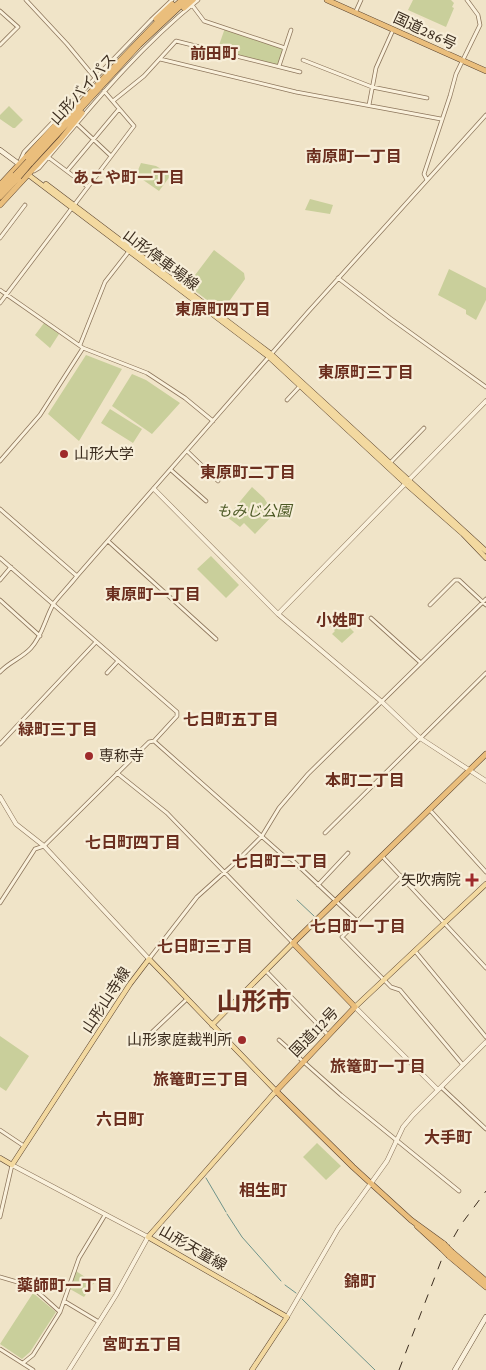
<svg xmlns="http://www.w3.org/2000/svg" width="486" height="1370" font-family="'Crimson Pro','Noto Sans JP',serif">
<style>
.green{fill:#c9cf9b}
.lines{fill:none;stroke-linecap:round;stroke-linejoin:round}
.stream{stroke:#6f938a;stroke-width:1}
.minor-casing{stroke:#8d765c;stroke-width:4.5}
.tertiary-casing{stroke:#8d765c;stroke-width:5}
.secondary-casing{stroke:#6f573f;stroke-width:5.5}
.primary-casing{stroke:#5b4430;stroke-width:5.5}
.trunk-casing{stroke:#5b4430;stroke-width:6}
.minor{stroke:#faf1dc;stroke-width:3}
.tertiary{stroke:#faf1dc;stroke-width:4}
.secondary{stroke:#faf1dc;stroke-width:4.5}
.primary{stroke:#f3d9a0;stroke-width:4.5}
.trunk{stroke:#eabe7c;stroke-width:5}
.rail{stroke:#3d2e20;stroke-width:1;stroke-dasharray:9 9;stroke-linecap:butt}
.trunk-bridge-casing{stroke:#5b4430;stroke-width:6;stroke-linecap:butt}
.trunk-bridge{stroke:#eabe7c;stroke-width:5}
.poi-dot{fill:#9e2a2b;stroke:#f7eed8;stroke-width:2}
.labels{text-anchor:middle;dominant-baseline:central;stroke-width:4.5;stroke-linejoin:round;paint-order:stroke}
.street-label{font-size:15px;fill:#3d2e20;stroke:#f7eed8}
.poi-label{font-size:15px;fill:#3d2e20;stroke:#f7eed8;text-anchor:start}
.park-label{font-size:15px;font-style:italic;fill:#4d5a26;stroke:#f7eed8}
.neighbourhood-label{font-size:16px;font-weight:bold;fill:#6b2e1e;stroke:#f7eed8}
.town-label{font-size:25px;font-weight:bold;fill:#6b2e1e;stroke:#f7eed8}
</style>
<rect width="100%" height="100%" fill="#f0e4c8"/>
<path class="green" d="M413 0H451L454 3 452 7 454 8 446 27 408 10Z
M225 28 285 48 279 66 217 51Z
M9 106 23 120 15 128H13L0 119V115Z
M141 163 156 166 171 175 159 191 136 175Z
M310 199 333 205 330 214 305 210Z
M214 250 244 273 245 279 223 310H220L190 287 189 283Z
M449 269 486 288V300L476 320 466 314V310L438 295Z
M44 323 59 334 50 348 35 335Z
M86 355 122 369 79 441 48 414Z
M132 374 146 380 180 403 152 434 112 406Z
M110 409 142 429 133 443 101 423Z
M252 487 264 498 274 514 255 534 244 523 240 527 227 517Z
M211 556 239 585 226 598 197 569Z
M339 617 354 632 342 643 332 634 335 631 330 626Z
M0 1036 29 1056 6 1091 0 1087Z
M317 1143 341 1166 326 1180 303 1157Z
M76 1271 94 1283 84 1297 70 1289Z
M33 1293 56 1312 30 1352 22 1359 0 1344Z"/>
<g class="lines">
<path class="stream" d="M297 900 314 916
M206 1178 226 1212
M227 1214 242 1237 281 1281
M285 1285 296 1293
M302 1299 375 1370"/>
<g class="minor-casing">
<path id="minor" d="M26 0 67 44 96 79
M192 5 204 21 285 48
M0 11 18 27 0 45
M356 11 361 0
M160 59 296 92 441 119
M303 60 372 87 427 98
M279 66 291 30
M113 101 144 76 176 41 300 72
M369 105 376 68 393 30
M77 124 111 156
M48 157 88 187
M20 161 24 152 151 20 172 0
M34 171 39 168C89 109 137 49 198 0
M67 171 119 109
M427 180 424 174 450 96 456 74 480 25 478 15 467 0
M0 238 25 205
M338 278 390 318 486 387
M0 290 83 348 147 373 185 398 213 421
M0 303 134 126 104 91
M80 345 105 282 130 250
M287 400 300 386
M187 451 218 481
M0 461 40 415 83 348
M390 463 424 428
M171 470 206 501
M0 509 77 576
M108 541 216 639
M0 558 177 712V716L154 741 285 857 291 859 357 921
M0 580 11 567
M0 600 40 636
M430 605 455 580H459L486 605
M371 618 421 663
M0 672C9 662 22 658 31 648 43 635 45 618 54 603 61 594 70 585 77 576L308 312 486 115
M107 673 118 661
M0 744 96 642
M117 773 167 813 293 943
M429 809 486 872
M325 833 486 673
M382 856 486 968
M402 876 342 937 391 987 400 990 463 1065
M318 885 348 853
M0 903 35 849 44 846 149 742 154 741
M415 951 486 1037
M149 959 197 897 237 861 262 836 279 808 308 774 486 599
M266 971 328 1035
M149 1035 187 999
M279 1040 341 1095 459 1191
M441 1087 486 1129
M0 1130 24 1146
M0 1217 12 1165
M0 1277 31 1286 60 1312
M64 1301 99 1322
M0 1349 33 1370
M23 1363 33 1355 60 1312 79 1258 105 1215"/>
</g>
<g class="tertiary-casing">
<path id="tertiary" d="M154 489 278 614 382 702 420 738 486 781
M278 614 486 401
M0 797 16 824 44 846 149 959
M355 1007 438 1090
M12 1165 148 1237 116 1295 69 1370
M287 1317 338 1229 387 1161 403 1127 413 1115 486 1042"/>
</g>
<g class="secondary-casing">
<path id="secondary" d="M0 150 19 164
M455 1370 486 1317"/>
</g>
<g class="primary-casing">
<path id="primary" d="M26 173 269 357 406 484 463 534 486 558
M46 184 271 354 486 551
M355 1007 486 884
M212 1025 293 943
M0 1158 12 1165 130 984 149 959 276 1091 148 1237 287 1317 252 1370"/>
</g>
<g class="trunk-casing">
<path id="trunk" d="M327 0 486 71
M184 8 193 0
M156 19 172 4
M28 161 109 72 161 18 182 0
M30 164 139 45 187 0
M0 185 61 119
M0 191 15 175
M0 197 19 177
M0 205 60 140 82 113
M417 1226 441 1248
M444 1244 411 1220 353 1167 276 1091 355 1007 293 943 486 754
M452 1252 486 1281
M449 1256 486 1287"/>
</g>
<use href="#minor" class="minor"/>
<use href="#tertiary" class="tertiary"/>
<use href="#secondary" class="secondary"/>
<use href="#primary" class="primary"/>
<use href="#trunk" class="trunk"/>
<path class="rail" d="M399 1370 443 1256 460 1226 486 1191"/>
<g class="trunk-bridge-casing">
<path id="trunk-bridge" d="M15 175 28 161
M19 177 30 164
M444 1244 452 1252
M441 1248 449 1256"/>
</g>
<use href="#trunk-bridge" class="trunk-bridge"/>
</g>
<g class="poi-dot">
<circle cx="64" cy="454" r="5"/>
<circle cx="89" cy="756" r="5"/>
<path d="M469.5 872.5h5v5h5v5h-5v5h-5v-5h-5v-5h5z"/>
<circle cx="242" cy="1040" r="5"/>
</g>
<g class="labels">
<g class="street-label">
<text transform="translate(425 31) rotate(25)">国道286号</text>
<text transform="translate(83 89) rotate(-48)">山形バイパス</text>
<text transform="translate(161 260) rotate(37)">山形停車場線</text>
<text transform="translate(106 1000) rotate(-57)">山形山寺線</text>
<text transform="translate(314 1032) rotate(-46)">国道112号</text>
<text transform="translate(193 1248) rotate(30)">山形天童線</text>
</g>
<g class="poi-label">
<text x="74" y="454">山形大学</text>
<text x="99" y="756">専称寺</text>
<text x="461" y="880" text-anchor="end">矢吹病院</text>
<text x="232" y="1040" text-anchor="end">山形家庭裁判所</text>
</g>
<g class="park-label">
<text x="254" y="511">もみじ公園</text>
</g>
<g class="neighbourhood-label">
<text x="214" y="53">前田町</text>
<text x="354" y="156">南原町一丁目</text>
<text x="129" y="177">あこや町一丁目</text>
<text x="223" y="309">東原町四丁目</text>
<text x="366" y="372">東原町三丁目</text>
<text x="248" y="472">東原町二丁目</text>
<text x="153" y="594">東原町一丁目</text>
<text x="340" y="620">小姓町</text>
<text x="231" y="719">七日町五丁目</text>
<text x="58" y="729">緑町三丁目</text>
<text x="365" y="780">本町二丁目</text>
<text x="133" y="842">七日町四丁目</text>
<text x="280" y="861">七日町二丁目</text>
<text x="358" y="926">七日町一丁目</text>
<text x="205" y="946">七日町三丁目</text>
<text x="378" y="1066">旅篭町一丁目</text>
<text x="201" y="1079">旅篭町三丁目</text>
<text x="120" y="1119">六日町</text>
<text x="448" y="1137">大手町</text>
<text x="263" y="1190">相生町</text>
<text x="360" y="1281">錦町</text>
<text x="65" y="1285">薬師町一丁目</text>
<text x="142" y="1344">宮町五丁目</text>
</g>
<g class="town-label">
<text x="254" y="1001">山形市</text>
</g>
</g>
</svg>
